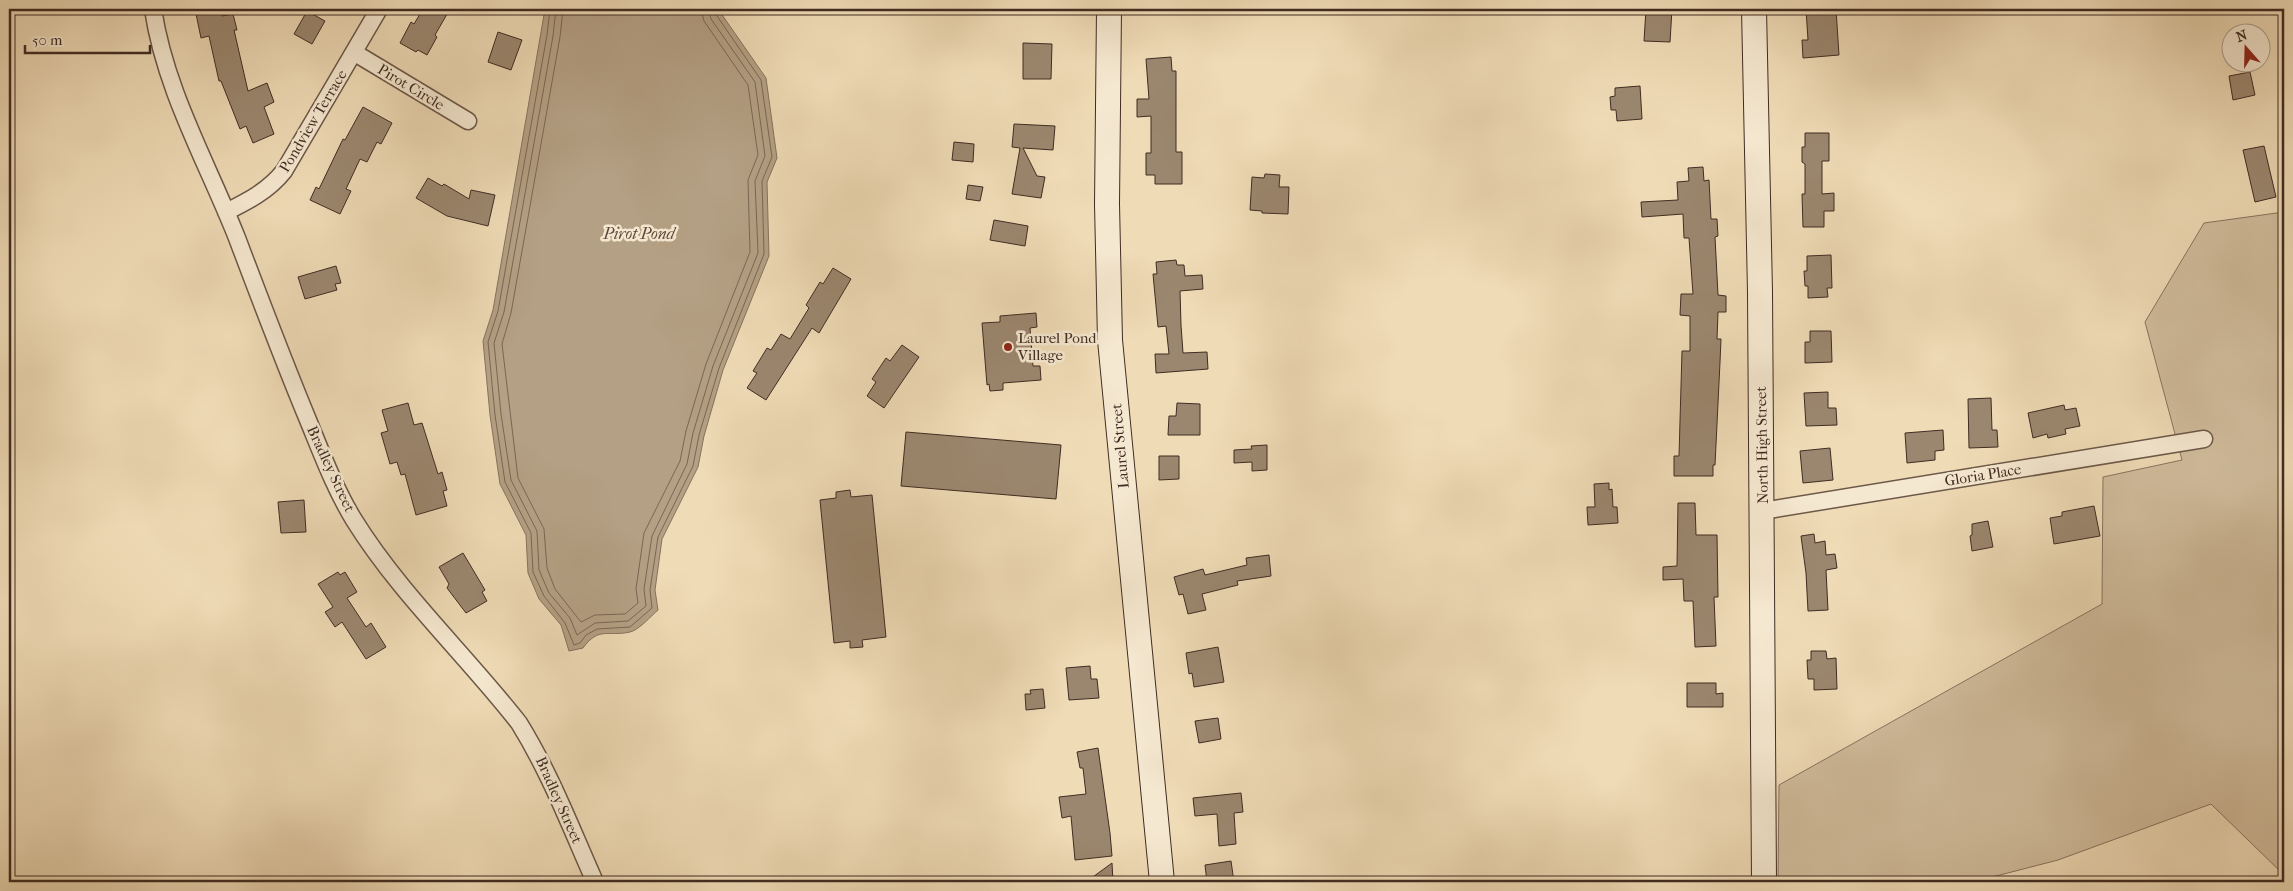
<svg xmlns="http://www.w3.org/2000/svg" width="2293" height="891" font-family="'IM FELL French Canon',serif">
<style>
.green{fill:#d1bd9d;stroke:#887460}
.water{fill:#b4a084;stroke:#86725d}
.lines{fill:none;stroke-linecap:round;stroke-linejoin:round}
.shore{stroke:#7a6654;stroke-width:1}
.building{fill:#9b876f;stroke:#402c23}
.street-casing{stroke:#6c5848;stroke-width:19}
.secondary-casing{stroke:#402c23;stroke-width:26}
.street{stroke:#f5e8d0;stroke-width:16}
.secondary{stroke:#f5e8d0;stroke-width:24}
.poi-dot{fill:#8f2418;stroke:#f5e8d0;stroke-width:2}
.labels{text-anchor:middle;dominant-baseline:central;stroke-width:5;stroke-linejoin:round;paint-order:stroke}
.street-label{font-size:15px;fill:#402c23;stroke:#f5e8d0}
.poi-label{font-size:15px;fill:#402c23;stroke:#f5e8d0;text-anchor:start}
.water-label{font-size:16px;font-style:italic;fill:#5d493b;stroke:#f5e8d0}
</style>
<rect width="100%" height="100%" fill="#efdbb6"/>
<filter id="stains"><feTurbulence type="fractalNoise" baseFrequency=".004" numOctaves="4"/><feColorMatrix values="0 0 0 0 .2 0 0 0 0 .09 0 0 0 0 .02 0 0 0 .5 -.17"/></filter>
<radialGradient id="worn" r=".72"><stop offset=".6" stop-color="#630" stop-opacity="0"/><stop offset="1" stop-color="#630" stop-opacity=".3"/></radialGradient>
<path class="green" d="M2284 212V875L2211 804 2058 860 1973 882H1778L1779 785 2102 604 2103 477 2182 460 2145 322 2204 223Z"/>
<path class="water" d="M545 9H718L766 78 777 158 767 182 769 256 723 370 704 436 698 467 662 539 655 590 658 610C651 616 639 630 630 632 608 637 599 626 583 648L569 651 561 625 539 599 528 573 526 535 500 484 490 415 483 341 493 310Z"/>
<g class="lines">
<path class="shore" d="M550 9 547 35 498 311 488 342 495 415 505 482 531 533 533 572 544 596 565 623 574 645 580 643 586 635 597 629 630 627 652 608 650 590 658 537 693 466 699 435 719 368 764 254 762 181 772 157 761 80 717 16 714 9
M556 9 553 36 504 312 494 343 501 414 511 480 537 531 539 570 549 593 570 618 577 635 595 623 628 621 646 606 644 589 652 536 687 464 693 433 713 366 758 253 755 181 765 156 755 82 711 19 708 9
M563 9 560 37 511 313 502 344 518 478 544 529 547 568 555 589 581 622 595 615 625 614 638 603 636 589 644 533 680 461 686 431 706 364 750 252 748 180 758 155 748 85 704 21 701 9"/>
</g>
<path class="building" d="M195 9H220L222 16 233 14 237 30H234L248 91 267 83 274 102 264 107 274 134 253 143 246 126 240 129 221 81H219L209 36 201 38Z
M423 9H450L435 35 437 37 427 55 418 50 416 52 400 43 411 22 414 24Z
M1646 9H1672L1670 42 1644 41Z
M1806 9H1836L1839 55 1803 58 1802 40H1808Z
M307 11 325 21 312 44 294 34Z
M498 32 522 40 511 70 488 62Z
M1023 43 1052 44 1051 79H1023Z
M1171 57 1172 71H1176V152H1182V184H1155V175H1146V153H1151V116L1137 117V99H1149L1146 59Z
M2250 72 2255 95 2233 100 2229 76Z
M1640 86 1642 119 1617 121 1616 110H1611L1610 97 1615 96V88Z
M363 107 392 123 381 144 377 142 367 162 360 159 346 189 351 191 340 214 310 200 316 187 319 189 343 139 345 140Z
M1014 124 1055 126 1053 150 1023 148 1037 176 1045 177 1041 198 1012 194 1020 148 1012 147Z
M1805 133H1829V161H1822V194L1834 193V211H1824V227H1803L1802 194H1805V164L1802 162V147H1805Z
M954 142 974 144 973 162 952 160Z
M2264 146 2276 197 2255 202 2243 150Z
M1703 167 1704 181 1709 180 1711 219H1717L1718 236 1715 237 1718 295 1726 296V312H1718L1717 339H1721L1720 362 1715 465H1713V476H1674V456H1679L1682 351H1690V316L1680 315 1681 294H1693L1689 238H1684L1683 214 1642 217 1641 202 1678 200 1677 182 1689 181 1688 168Z
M1265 174 1280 175 1279 187H1289L1288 214 1262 213V211L1250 210 1252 177 1264 178Z
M428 178 442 186 444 184 469 199 471 190 495 195 488 226 447 216 416 198Z
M968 185 983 187 980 201 966 199Z
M994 220 1028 226 1025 246 990 240Z
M1831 255 1832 288H1827L1828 297 1808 298V286H1805L1804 271H1807V256Z
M1176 260 1177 265H1184L1185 276 1202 275 1203 289 1180 291 1181 325 1183 353 1207 352 1208 369 1156 373 1155 354H1169L1166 326 1158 327 1153 274H1157L1156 262Z
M336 266 341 283 335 284 337 290 305 299 298 277Z
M833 268 851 279 819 333 812 328 766 400 747 388 757 373 753 371 767 348 771 350 781 334 790 339 809 308 806 305 820 282 823 284Z
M1036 313 1037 327 1030 328 1033 366H1040L1041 380 1003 383V390L990 391 989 384 987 385 982 323 1000 322V316Z
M1810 331H1831L1832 362 1805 363V342H1810Z
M902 345 919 357 884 408 867 396 876 382 872 379 886 358 890 361Z
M1828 392V408H1836L1837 425 1806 426 1804 393Z
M1991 398 1992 430H1997L1998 447 1969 448 1968 399Z
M408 403 414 425 422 423 438 474 442 472 447 490 443 491 447 506 416 515 405 474 401 475 397 462 390 464 381 433 388 431 382 410Z
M1177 403 1200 404V435H1168L1169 416H1176Z
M2064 405 2065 410 2076 408 2080 426 2065 429 2066 434 2048 438 2047 434 2033 438 2028 413Z
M1943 430 1944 450 1935 451V460L1907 463 1905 433Z
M906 432 1061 445 1056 499 901 486Z
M1267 445V470L1252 471V462L1234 463V450L1252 449 1251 446Z
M1830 448 1833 480 1803 483 1800 451Z
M1159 456H1179V479L1159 480Z
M1609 483V490L1612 489 1613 507H1617L1618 523 1588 525 1587 507H1595L1594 484Z
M850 490 851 497 872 495 886 637 862 640 863 647 850 648V641L834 643 820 500 836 498V492Z
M304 500 306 532 281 533 278 502Z
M1678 503H1695L1696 535H1717L1718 597H1714L1716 646 1695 647 1693 601H1684L1683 579 1663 580V567L1677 566Z
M2094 506 2100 536 2054 544 2050 518 2062 516V512Z
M1988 521 1993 547 1972 551 1970 536 1972 535V524Z
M1814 534 1815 543 1825 541 1826 555 1835 554 1837 568 1826 570 1828 610 1808 611 1806 573 1801 536Z
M463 553 485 590 482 592 487 601 466 613 447 588 449 584 439 567Z
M1269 555 1271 576 1237 581 1238 585 1202 594 1206 610 1188 614 1183 594 1179 595 1174 577 1203 569 1205 575 1247 565 1246 558Z
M338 572 340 575 345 572 357 592 347 598 366 627 371 623 386 647 366 659 342 622 335 627 325 612 333 607 318 584Z
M1218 647 1224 682 1194 687 1192 673 1189 674 1186 653Z
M1811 651H1826L1827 659 1836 658 1837 689 1814 690V679H1808L1807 660H1811Z
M1090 666 1091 679H1097L1099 698 1069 700 1066 668Z
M1687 683H1716V694L1723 693V707H1687Z
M1043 689 1045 708 1026 710 1025 694H1031L1030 690Z
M1218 718 1221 739 1199 743 1195 721Z
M1098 748 1110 833 1112 856 1075 860 1071 816 1062 818 1059 797 1086 794 1083 768H1080L1077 752Z
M1241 793 1243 812 1234 813 1236 844 1219 846 1217 814 1195 816 1193 798Z
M1231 861 1234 882H1207L1205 865Z
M1112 863 1113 882H1086Z"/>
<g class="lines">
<g class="street-casing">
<path id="street" d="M153 9C165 90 207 162 237 238 260 299 283 360 308 420 322 454 335 489 354 520 400 594 466 655 519 723 550 773 571 828 595 882
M355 53 468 121
M226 212C248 201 268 191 284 171L379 9
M1762 511 2204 439"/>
</g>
<g class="secondary-casing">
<path id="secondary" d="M1109 9 1107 204 1110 340 1162 882
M1754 9 1760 292 1764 882"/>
</g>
<use href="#street" class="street"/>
<use href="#secondary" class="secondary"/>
</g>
<circle class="poi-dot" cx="1008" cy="347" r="5"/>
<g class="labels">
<g class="street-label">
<text transform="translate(411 87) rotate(31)">Pirot Circle</text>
<text transform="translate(313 121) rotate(-59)">Pondview Terrace</text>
<text transform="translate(1762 445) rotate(-91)">North High Street</text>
<text transform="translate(1120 446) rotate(-95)">Laurel Street</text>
<text transform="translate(331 469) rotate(65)">Bradley Street</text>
<text transform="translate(1983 475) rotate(-9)">Gloria Place</text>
<text transform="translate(559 800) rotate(66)">Bradley Street</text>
</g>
<g class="poi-label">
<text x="1018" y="338">Laurel Pond<tspan x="1018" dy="17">Village</tspan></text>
</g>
<g class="water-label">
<text x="639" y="233">Pirot Pond</text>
</g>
</g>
<rect width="2293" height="891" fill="none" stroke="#efdbb6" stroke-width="30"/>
<rect x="10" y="10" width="2273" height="871" fill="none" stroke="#402c23" stroke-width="2.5"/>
<rect x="15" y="15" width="2263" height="861" fill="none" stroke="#402c23"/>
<g transform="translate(2246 48) rotate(340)"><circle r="24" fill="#f5e8d0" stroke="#ad9d8b"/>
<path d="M0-4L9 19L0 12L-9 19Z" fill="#8f2418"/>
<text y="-8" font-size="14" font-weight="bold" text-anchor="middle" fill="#402c23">N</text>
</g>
<path d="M25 45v8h125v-8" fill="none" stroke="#402c23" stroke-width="2.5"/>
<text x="32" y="45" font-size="15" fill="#402c23" stroke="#f5e8d0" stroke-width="4" paint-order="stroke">50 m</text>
<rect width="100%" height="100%" filter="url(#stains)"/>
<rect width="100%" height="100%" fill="url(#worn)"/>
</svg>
